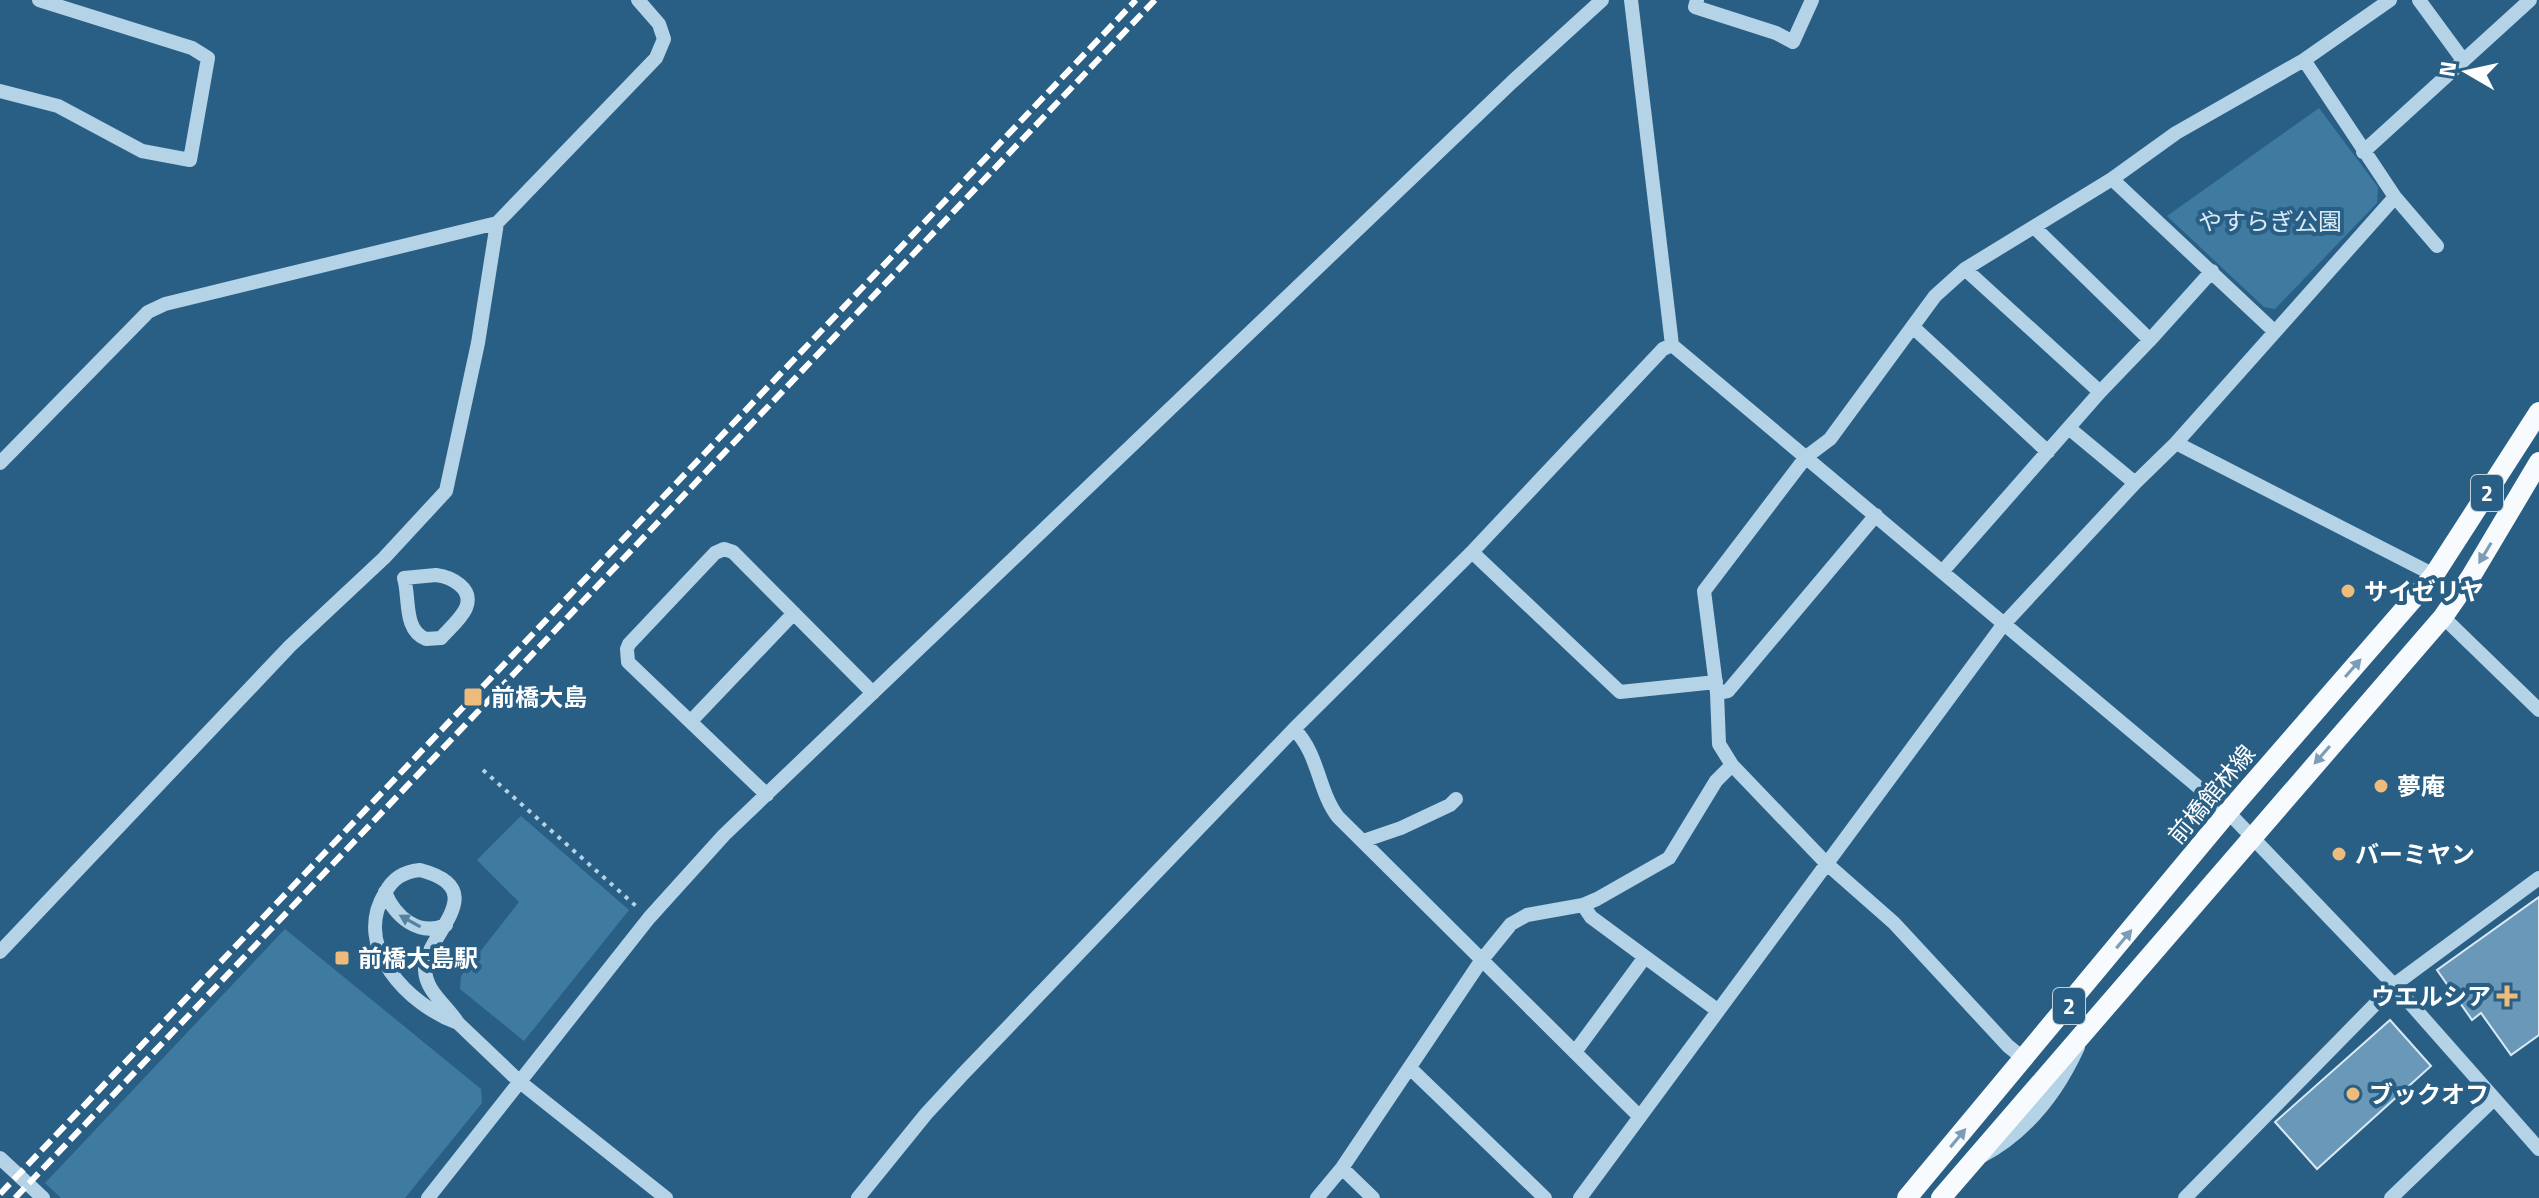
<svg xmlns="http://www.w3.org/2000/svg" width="2539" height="1198" font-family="'Titillium Web','Noto Sans JP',sans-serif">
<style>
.green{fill:#3f7aa1}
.building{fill:#6a98b8;stroke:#d9eaf6;stroke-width:2}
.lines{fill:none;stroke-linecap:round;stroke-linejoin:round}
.path{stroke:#b5d3e7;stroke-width:4;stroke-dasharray:4 6;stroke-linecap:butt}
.minor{stroke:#b5d3e7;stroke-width:14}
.major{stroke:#f7fbfe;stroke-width:20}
.rail{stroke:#fff;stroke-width:6;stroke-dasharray:14 6;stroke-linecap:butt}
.oneway{fill:#7c9db5}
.oneway2{fill:#5482a2}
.poi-dot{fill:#edbc7d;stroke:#2a5f85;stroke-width:3}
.labels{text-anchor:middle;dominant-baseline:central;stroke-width:8;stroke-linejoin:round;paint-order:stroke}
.shield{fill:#2a5f85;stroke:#bfcfda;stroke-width:2}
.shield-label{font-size:22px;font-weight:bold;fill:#fff}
.park-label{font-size:24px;fill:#d9eaf6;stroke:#2a5f85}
.poi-label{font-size:24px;font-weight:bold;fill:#fff;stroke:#2a5f85;text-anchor:start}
.street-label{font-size:24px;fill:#fff;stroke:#2a5f85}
</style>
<rect width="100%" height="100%" fill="#2a5f85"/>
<path class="green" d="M2319 108 2378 187 2377 203 2275 309 2264 307 2167 216Z
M521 816 629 910 524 1041 460 989 461 976 519 902 477 860Z
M285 929 481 1089 482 1103 405 1198H61L45 1183Z"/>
<path class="building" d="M2539 897V1035L2511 1055 2481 1013 2472 1020 2437 970Z
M2390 1020 2431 1066 2317 1169 2275 1122Z"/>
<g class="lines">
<path class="path" d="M483 770 636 906"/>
<path class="minor" d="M1631 0 1672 345 2228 812 2394 985 2539 1149
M1697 0 1695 7 1776 33 1793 42 1812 0
M2419 0 2463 60
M2304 60 2395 197 2176 443 2434 575
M0 91 58 106 142 151 190 160 208 58 192 48 39 0
M2363 152 2530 0
M2112 179 2274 331
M2395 197 2437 246
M2034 227 2150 340 2212 271
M1965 269 2100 392
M1914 328 2048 452
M2070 429 2135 483
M0 463 148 312 165 304 497 223 656 58 664 39 659 24 638 0
M1472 552 1620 692 1716 682
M1942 572 2100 392 2150 340
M436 575C451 577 474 588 466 608 461 619 449 629 441 638L426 639C403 630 410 598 404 578Z
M2443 617 2539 710
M1717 693 1728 691 1876 515
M691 721 794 613
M1294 729C1319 754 1318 791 1338 817L1639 1116
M767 795 628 662 627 649 629 644 715 553 724 549 733 552 873 693
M1363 841 1401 828 1450 805 1456 799
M420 870C496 890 423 936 425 970 426 992 447 1005 458 1023 408 1005 352 947 385 893 393 878 403 872 420 870Z
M385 892C395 917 419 937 446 925
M1583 905 1591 917 1717 1010
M0 952 290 646 384 558 446 491 478 343 497 223
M458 1023 520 1082 666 1198
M1575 1052 1645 957
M2024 1059 2008 1046 1894 923 1827 864 1732 765 1719 744 1717 693 1704 591 1806 457 1830 439 1935 296 1965 269 2112 179 2176 133 2304 60 2390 0
M1410 1068 1545 1198
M1980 1157C2026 1133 2057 1093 2078 1047
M0 1158 43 1198
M1342 1168 1373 1198
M428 1198 649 918 724 835 1512 82 1602 0
M858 1198 926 1114 962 1075 1294 729 1472 552 1663 349 1672 345
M1317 1198 1342 1168 1481 961 1511 924 1527 915 1583 905 1597 899 1669 858 1716 781 1732 765
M1580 1198 2003 625 2135 483 2176 443
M2185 1198 2394 985 2539 878
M2391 1198 2494 1099"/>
<path class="major" d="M1907 1198 2228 812 2434 575 2539 412
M1941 1198 2443 617 2470 578 2539 462"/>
<path class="rail" d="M0 1194 1136 0
M15 1198 1155 0"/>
</g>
<defs><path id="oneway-solid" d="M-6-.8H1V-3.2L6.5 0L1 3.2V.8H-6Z" transform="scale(2)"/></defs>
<g class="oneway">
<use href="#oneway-solid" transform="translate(2485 553) rotate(121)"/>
<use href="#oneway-solid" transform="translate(2353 668) rotate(-49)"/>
<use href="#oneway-solid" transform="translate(2322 755) rotate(131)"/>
<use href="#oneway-solid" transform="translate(2124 939) rotate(-50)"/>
<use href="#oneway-solid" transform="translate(1958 1138) rotate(-50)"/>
</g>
<use class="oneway2" href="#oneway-solid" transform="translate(410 921) rotate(-151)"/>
<g class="poi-dot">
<circle cx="2348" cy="591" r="8"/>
<rect x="463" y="687" width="20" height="20" rx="4"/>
<circle cx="2381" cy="786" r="8"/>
<circle cx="2339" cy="854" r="8"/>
<rect x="334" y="950" width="16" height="16" rx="4"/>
<path d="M2503 984h8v8h8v8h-8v8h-8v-8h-8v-8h8z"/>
<circle cx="2353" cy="1094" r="8"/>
</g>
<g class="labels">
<g class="shield">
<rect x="2471" y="475" width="32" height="36" rx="6"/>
<rect x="2053" y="988" width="32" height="36" rx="6"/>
</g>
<g class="shield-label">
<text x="2487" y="493">2</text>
<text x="2069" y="1006">2</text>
</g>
<g class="park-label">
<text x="2270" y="221">やすらぎ公園</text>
</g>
<g class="poi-label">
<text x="2364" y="591">サイゼリヤ</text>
<text x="491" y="697">前橋大島</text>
<text x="2397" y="786">夢庵</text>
<text x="2355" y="854">バーミヤン</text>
<text x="358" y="958">前橋大島駅</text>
<text x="2491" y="996" text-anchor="end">ウエルシア</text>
<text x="2369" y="1094">ブックオフ</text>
</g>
<g class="street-label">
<text transform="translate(2211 794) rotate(-50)">前橋館林線</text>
</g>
</g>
<g transform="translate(2467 72) rotate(279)" stroke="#2a5f85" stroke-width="6" paint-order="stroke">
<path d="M0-6L14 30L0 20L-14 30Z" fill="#ffffff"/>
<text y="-12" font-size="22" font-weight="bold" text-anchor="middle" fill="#ffffff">N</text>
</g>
</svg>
